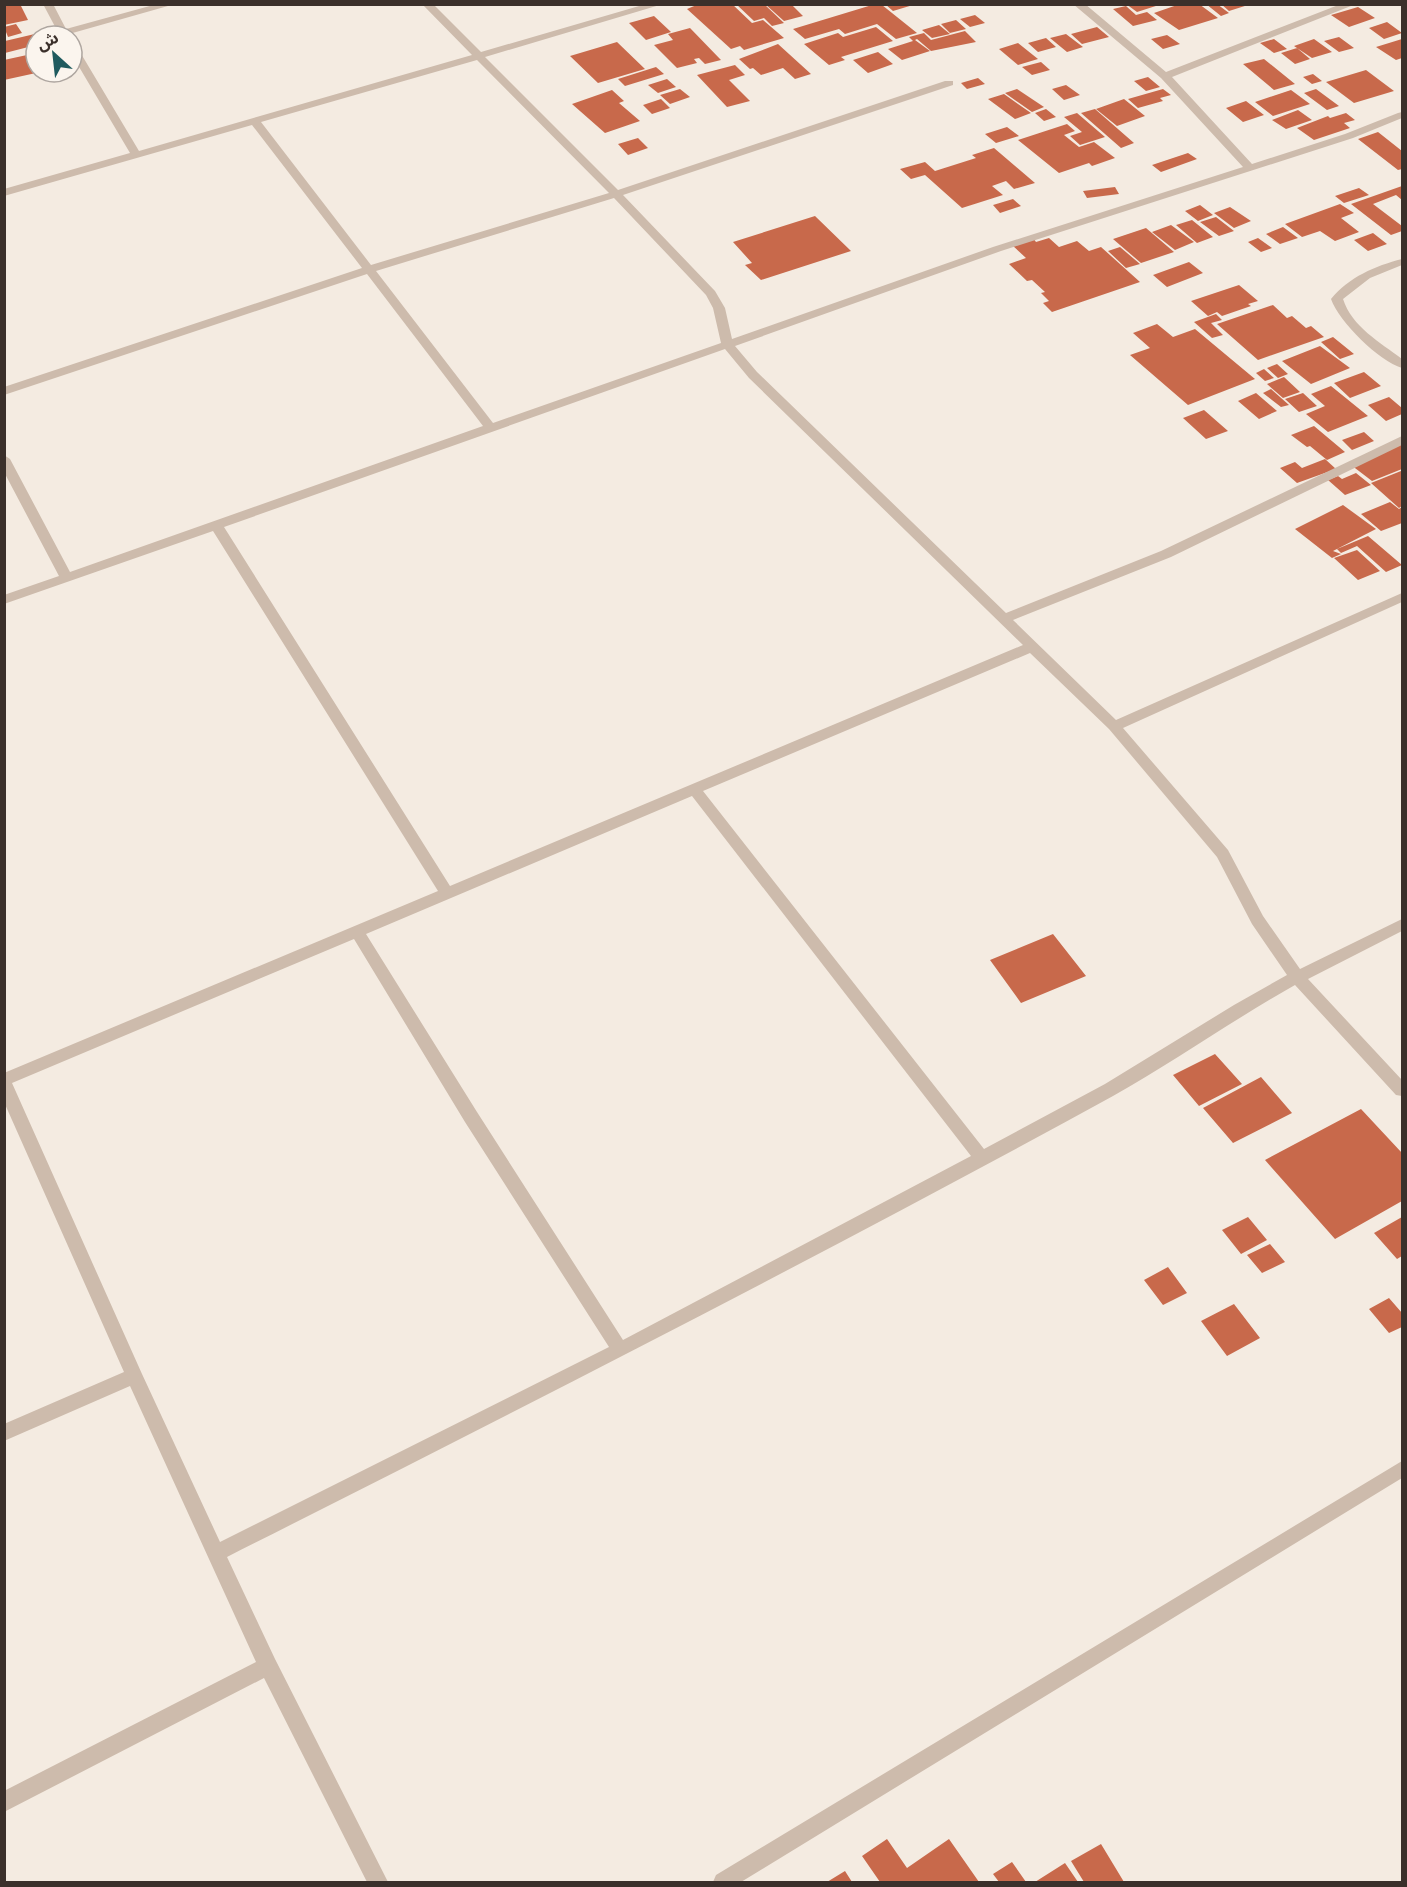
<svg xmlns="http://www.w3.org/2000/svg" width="1407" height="1887" font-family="'PT Sans Narrow','Noto Sans Arabic',sans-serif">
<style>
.building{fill:#c8694b}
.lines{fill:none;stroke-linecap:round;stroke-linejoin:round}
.minor{fill:#cdbbac;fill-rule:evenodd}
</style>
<rect width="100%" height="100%" fill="#f4ebe1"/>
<path class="building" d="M4 4H20L28 20 4 25Z
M699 4H732L752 23 763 20 784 38 744 50 740 46 731 49 687 9Z
M736 4H764L784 23 772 26 764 18 754 21Z
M765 4H791L803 16 784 21Z
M885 4H913V5L893 11Z
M1126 4H1159V5L1137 12Z
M1180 4H1199L1218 18 1179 30 1154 13Z
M1206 4H1217L1229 13 1221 16Z
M1221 4H1248V5L1229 11Z
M872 5H882L917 33 896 39 877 24 845 34 839 29 805 39 793 29Z
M1126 6 1136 15 1147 12 1157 20 1133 26 1113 9Z
M1358 7 1375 18 1349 27 1331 15Z
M975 15 985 23 970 27 960 19Z
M654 16 671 32 646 40 629 23Z
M956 20 966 29 950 33 941 24Z
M1387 22 1402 33 1384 39 1369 28Z
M16 24 22 33 8 37 4 27Z
M939 25 950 34 932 38 922 30Z
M876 27 893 41 841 57 845 60 829 65 804 44 838 33 843 37Z
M1097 27 1109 37 1082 44 1071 34Z
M690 28 721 60 705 64 699 58 694 59 697 63 677 68 654 45 673 40 668 34Z
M965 31 976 42 931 51 917 39 915 40 930 51 902 60 888 49 913 41 909 37 924 33 931 40Z
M39 33 41 36H36V45L5 53V41Z
M1066 34 1083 47 1067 52 1050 38Z
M1167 35 1180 44 1163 49 1151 39Z
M1339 37 1354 48 1339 52 1324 41Z
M1046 38 1056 47 1038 52 1028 43Z
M1274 39 1287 49 1274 53 1260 43Z
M1314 39 1332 52 1312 58 1294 46Z
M1402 39V58L1396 60 1376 47Z
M617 42 645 69 598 83 570 56Z
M1018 43 1038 59 1018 65 999 49Z
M778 44 811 74 795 79 783 68 761 75 753 68 750 69 739 59Z
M1297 48 1310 59 1295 64 1281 53Z
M878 52 893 64 868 73 853 60Z
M27 55 36 73 4 80V60Z
M1264 59 1295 84 1274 90 1243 64Z
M1041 62 1050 70 1032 75 1022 67Z
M735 65 745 75 729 80 750 101 727 107 697 75Z
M656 67 664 74 625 86 618 79Z
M1366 70 1394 91 1354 103 1326 82Z
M1313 74 1322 81 1312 84 1303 77Z
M1148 77 1160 87 1146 91 1134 81Z
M978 78 985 84 967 89 961 83Z
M667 79 676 87 658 93 648 85Z
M1066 85 1080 95 1064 100 1052 89Z
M680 89 690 97 670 104 660 95Z
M1017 89 1044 107 1032 112 1005 93Z
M1163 89 1171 95 1160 98 1163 101 1138 108 1128 99Z
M1316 89 1339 106 1327 110 1304 93Z
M612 90 624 101 619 103 640 121 605 133 572 104Z
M1291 90 1310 104 1273 116 1255 102Z
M1004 94 1018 104 1031 113 1015 119 988 99Z
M661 99 670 108 652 114 643 105Z
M1124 99 1145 116 1117 126 1096 109Z
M1246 101 1264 115 1243 122 1226 108Z
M1046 109 1056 117 1044 121 1035 113Z
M1095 109 1134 143 1121 148 1081 113Z
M1298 110 1312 120 1286 129 1272 120Z
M1077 113 1105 137 1080 145 1070 136 1082 132 1064 117Z
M1346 113 1355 120 1344 123 1350 128 1314 140 1297 128 1328 116 1330 118Z
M1067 124 1075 131 1064 135 1079 147 1094 142 1115 158 1092 166 1089 163 1059 173 1018 140Z
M1007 127 1019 136 996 143 985 134Z
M1378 132 1402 151V169L1398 170 1358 139Z
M638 138 648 148 628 155 618 144Z
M994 148 1035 183 1014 189 1006 181 992 186 1003 195 962 208 925 175 911 179 900 169 925 162 935 171 976 158 972 155Z
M1188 153 1197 159 1161 172 1152 165Z
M1402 186V200L1396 195 1373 204 1402 226V231L1391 235 1351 204Z
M1115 187 1119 194 1087 198 1083 191Z
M1359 188 1369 195 1344 203 1335 196Z
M1013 199 1021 206 1000 213 993 205Z
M1340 204 1354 213 1341 218 1359 232 1335 241 1320 231 1302 237 1285 224Z
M1200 205 1213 215 1198 221 1185 211Z
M1230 207 1251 221 1234 228 1214 213Z
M815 216 851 251 761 280 745 265 752 263 733 242Z
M1216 217 1234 231 1219 236 1200 222Z
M1192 220 1213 237 1197 243 1176 225Z
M1171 225 1194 242 1175 250 1152 232Z
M1283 227 1298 238 1280 244 1266 234Z
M1146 228 1174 252 1141 263 1113 239Z
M1373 233 1387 244 1368 251 1354 240Z
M1033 238 1036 242 1049 238 1059 247 1077 241 1089 251 1101 247 1140 282 1052 312 1043 303 1049 301 1041 293 1045 292 1032 280 1027 281 1009 264 1026 258 1012 245Z
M1258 238 1272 248 1261 252 1248 242Z
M1120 247 1140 264 1126 268 1108 251Z
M1189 262 1203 273 1167 287 1153 275Z
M1239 285 1258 301 1248 304 1251 306 1222 316 1217 312 1208 316 1191 301Z
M1273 305 1287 318 1292 316 1306 328 1311 326 1324 337 1258 360 1217 324Z
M1216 314 1222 320 1211 323 1223 335 1212 338 1194 322Z
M1157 324 1173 337 1195 329 1255 379 1188 405 1130 355 1150 348 1133 333Z
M1333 337 1354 354 1340 359 1321 342Z
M1320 346 1350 368 1311 384 1282 361Z
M1277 364 1288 374 1278 378 1267 368Z
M1264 369 1274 378 1265 381 1256 373Z
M1364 372 1381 386 1350 398 1334 383Z
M1284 377 1300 392 1283 398 1267 384Z
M1331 386 1368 416 1328 432 1306 414 1325 406 1311 394Z
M1271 389 1289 405 1281 407 1263 393Z
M1256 393 1277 411 1259 419 1238 401Z
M1303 393 1317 406 1299 412 1285 399Z
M1389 397 1402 408V414L1386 421 1368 405Z
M1204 410 1228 431 1206 439 1183 418Z
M1314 426 1345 452 1327 460 1310 446 1307 447 1291 435Z
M1364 432 1374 441 1352 450 1342 440Z
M1402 444V469L1372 481 1351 465Z
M1325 459 1336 469 1297 483 1280 468 1295 462 1302 468Z
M1401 471 1402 506 1399 508 1371 483Z
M1356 473 1371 485 1345 495 1328 480 1338 476 1342 479Z
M1390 502 1399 509 1402 507V523L1381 531 1361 514Z
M1343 505 1376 529 1333 551 1341 554 1332 558 1295 529Z
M1368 536 1402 565 1386 572 1357 546 1341 553 1337 549Z
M1357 550 1380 571 1358 580 1334 558Z
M1053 934 1086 976 1021 1003 990 960Z
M1215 1054 1242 1084 1199 1106 1173 1075Z
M1261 1077 1292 1113 1233 1143 1203 1108Z
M1361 1109 1402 1153V1201L1335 1239 1265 1160Z
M1248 1217 1267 1240 1241 1254 1222 1230Z
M1402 1217V1256L1397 1259 1374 1233Z
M1270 1244 1285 1262 1262 1273 1247 1255Z
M1168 1267 1187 1293 1163 1305 1144 1280Z
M1389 1298 1402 1313V1327L1389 1333 1369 1309Z
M1234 1304 1260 1338 1227 1356 1201 1321Z
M887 1839 907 1868 949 1839 979 1882H880L862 1856Z
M1101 1844 1124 1882H1084L1071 1861Z
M1012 1862 1026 1882H999L993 1874Z
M1065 1863 1078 1882H1035Z
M845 1871 852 1882H827Z"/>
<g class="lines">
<path class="minor" d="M43 4H53L66 29 157 4H175L69 34 70 36H60Z
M422 4H433L481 52 646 4H663L485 57 618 190 945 81H953V85L623 195 715 291 725 308 732 339 993 247 1243 167 1161 78 1073 4H1085L1166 72 1341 4H1356L1172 77 1252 164 1345 134 1398 113 1402 112V118L1353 138 1001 251 735 346 757 372 1006 613 1161 551 1402 436V445L1171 557 1013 620 1116 720 1402 593V602L1123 728 1228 850 1263 916 1300 969 1402 919V931L1308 979 1402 1080V1096L1396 1095 1295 985C1233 1020 1175 1061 1113 1096 821 1256 524 1407 227 1557L275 1659 388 1882H367L264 1678 4 1812V1791L256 1662 130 1386 4 1441V1424L124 1372 4 1102V1073L438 891 213 531 4 604V595L59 576 4 472V455L10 459 70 572 483 426 367 274 4 395V387L362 268 252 125 4 196V189L130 153 72 55V44L77 47 139 151 472 55ZM477 60 609 193 371 265 261 122ZM614 198 706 295 713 308 721 343 493 423 376 271ZM725 349 749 378 1023 645 450 886 224 527ZM1030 653 1109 729 1217 857 1252 924 1287 975 1234 1005 1105 1084 984 1149 703 791ZM692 796 971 1156 623 1340 477 1112 366 934ZM354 939 465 1122 609 1347 220 1542 142 1374 12 1083Z
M1402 259V265L1370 278 1343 299C1352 327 1380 342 1402 359V368C1379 361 1339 322 1331 299 1349 277 1375 266 1402 259Z
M1402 1461V1478L741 1882H713L716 1875Z"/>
</g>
<rect width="1407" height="1887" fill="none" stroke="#3b302b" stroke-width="12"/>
<g transform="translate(54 54) rotate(333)"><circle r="28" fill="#fbf5ee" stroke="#aea6a0" stroke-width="1.5"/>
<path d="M0-4.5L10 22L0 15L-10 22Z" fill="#1f5a5e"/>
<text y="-9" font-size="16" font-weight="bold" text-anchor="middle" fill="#3b302b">ش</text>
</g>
</svg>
